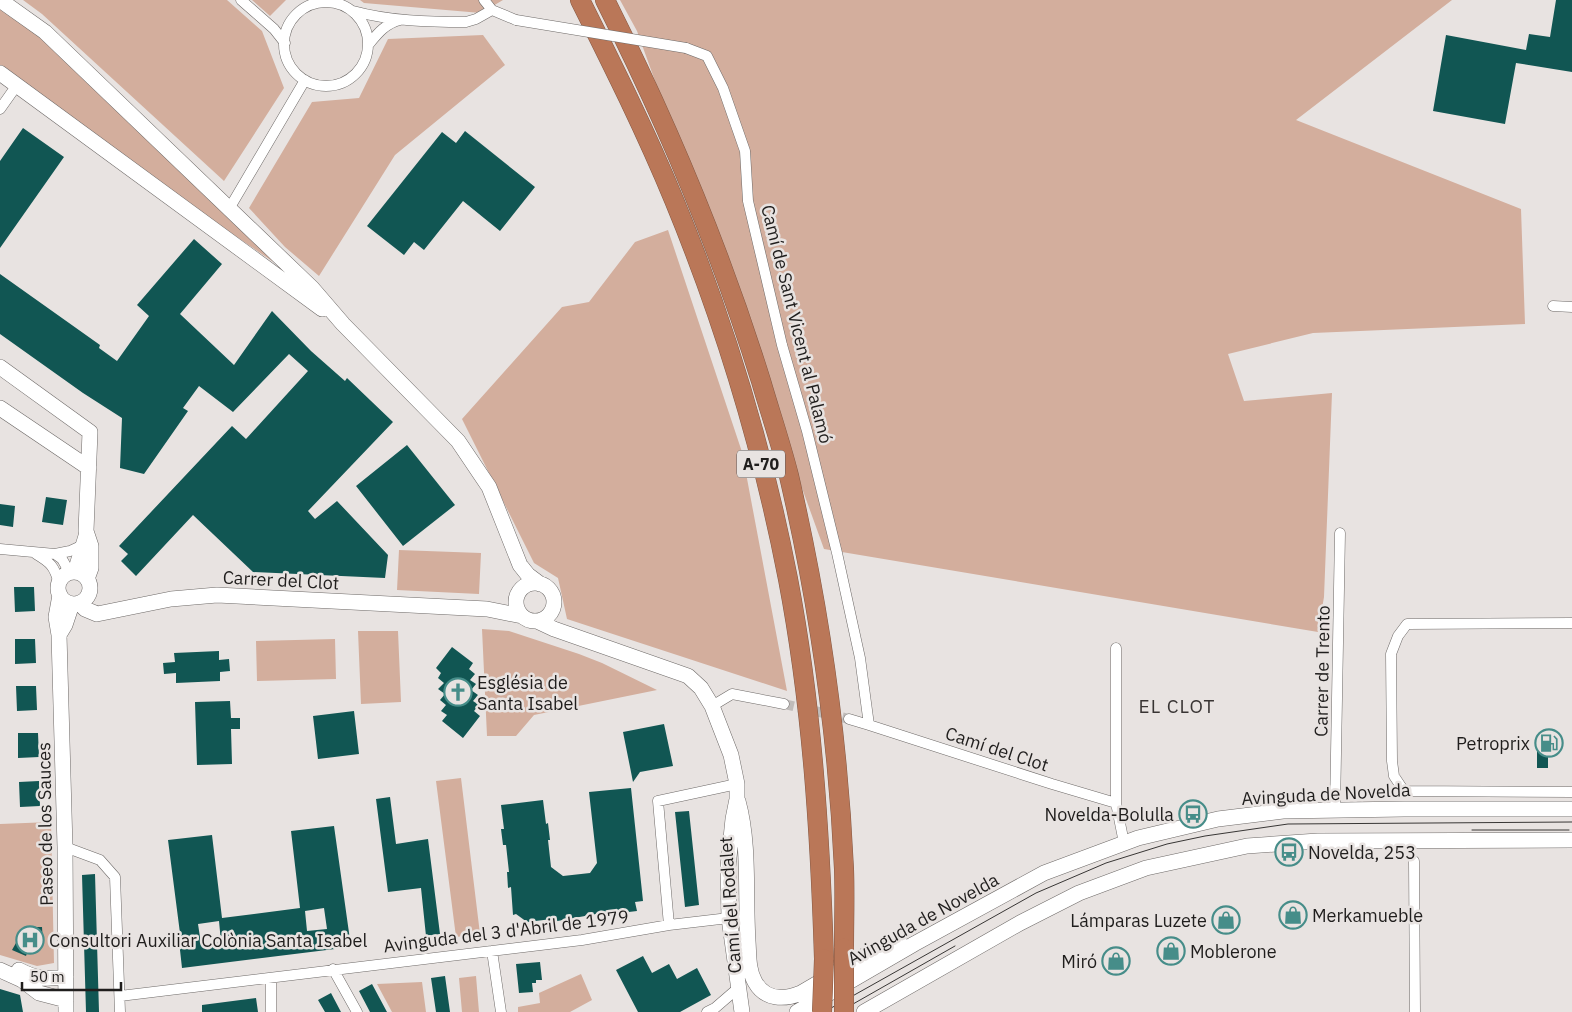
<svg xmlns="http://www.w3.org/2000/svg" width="1572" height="1012" font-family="'IBM Plex Sans',sans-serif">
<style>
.green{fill:#d3ae9d}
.building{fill:#115653;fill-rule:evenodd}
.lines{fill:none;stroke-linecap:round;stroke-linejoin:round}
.street-tunnel{stroke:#c0bcba;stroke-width:10;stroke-dasharray:10 5;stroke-linecap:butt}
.street-casing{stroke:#6e6a68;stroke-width:11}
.secondary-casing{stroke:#6e6a68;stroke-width:16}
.highway-casing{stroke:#845843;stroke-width:20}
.street{stroke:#fff;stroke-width:10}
.secondary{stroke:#fff;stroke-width:15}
.highway{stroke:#ba7758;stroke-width:19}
.tram{stroke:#383635;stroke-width:1}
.street-bridge-casing{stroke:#6e6a68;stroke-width:11;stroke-linecap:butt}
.highway-bridge-casing{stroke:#845843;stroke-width:20;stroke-linecap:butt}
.street-bridge{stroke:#fff;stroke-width:10}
.highway-bridge{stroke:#ba7758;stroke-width:19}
.labels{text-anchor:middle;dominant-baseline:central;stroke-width:5;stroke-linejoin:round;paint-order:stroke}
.shield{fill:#e8e3e1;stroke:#5c5958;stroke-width:1}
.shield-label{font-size:16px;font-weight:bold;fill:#201e1d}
.street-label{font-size:18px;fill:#201e1d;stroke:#e8e3e1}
.poi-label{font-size:18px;fill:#201e1d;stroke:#e8e3e1;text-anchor:start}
.neighbourhood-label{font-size:19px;letter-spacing:1px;fill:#383433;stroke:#e8e3e1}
</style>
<rect width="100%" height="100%" fill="#e8e3e1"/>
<path class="green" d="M23 0H227L262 31 284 88 224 181 42 14Z
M252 0H286L270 16Z
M360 0H503L481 13 364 3Z
M620 0H1452L1296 120 1521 209 1525 324 1313 333 1228 354 1244 401 1332 393 1324 597 1318 632 824 549 637 31Z
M0 6 46 38 275 263 0 76Z
M483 35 505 65 395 155 319 276 285 247 249 208 312 102 359 98 388 39Z
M668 230 742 452 787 691 567 619 558 578 534 563 462 419 562 307 589 302 635 242Z
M399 550 481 553 479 594 397 590Z
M482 629 509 631 579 654 602 663 657 690 534 715 516 736H487Z
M358 631H398L401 702 361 704Z
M335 639 336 679 257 681 256 641Z
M461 778 480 934 456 937 436 781Z
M51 822 54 963 37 966 0 955V824Z
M581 974 592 1000 570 1012H518V1007L540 1003 539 993Z
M476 976 479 1012H462L459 978Z
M422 982 426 1012H392L377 984Z"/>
<path class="building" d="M1556 0H1572V72L1516 63 1505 124 1433 111 1446 35 1526 50 1529 34 1550 37Z
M23 128 64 157 0 248V161Z
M465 131 535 187 500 231 463 201 424 250 414 242 404 255 367 226 442 132 456 143Z
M194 239 222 264 180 314 234 365 272 311 311 351 345 381 347 378 393 422 308 511 315 519 337 501 388 555 385 578 253 572 193 515 136 576 121 561 128 554 119 546 232 426 246 439 308 371 289 354 233 412 199 386 183 408 188 411 144 474 120 468 122 418 83 393 0 334V274L100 345 99 348 117 361 149 316 137 305Z
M407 445 455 505 403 546 356 486Z
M46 497 67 500 63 525 42 522Z
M0 504 15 506 13 527 0 525Z
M14 587H34L35 611 15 612Z
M15 639H35L36 663 15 664Z
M452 647 473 663 469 669 475 674 470 680 476 684 471 690 478 695 473 701 479 705 474 711 480 716 463 738 442 721 447 715 441 711 446 705 440 700 445 694 438 689 444 683 438 678 441 673 436 668Z
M219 651V660L229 659 230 671 220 672V681L176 683V673L164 674 163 663 175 662 174 653Z
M16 686H36L37 710 17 711Z
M230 701 231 718H240V729H231L232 764 197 765 195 702Z
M354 711 359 754 318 759 313 716Z
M664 724 673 766 640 772 633 782 623 732Z
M18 733H38L39 757 18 758Z
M1537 740H1548V768H1537Z
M39 781 40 806 20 807 19 782Z
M631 788 643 901 635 902 637 911 596 916V914L552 922V919L527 922 516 914 513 915 511 887 508 888 507 872H509L506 845H503L501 829H504L501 805 543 800 546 824 548 823 550 840H548L551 867 563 876 590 873 597 863 589 792Z
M390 797 396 844 428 839 440 934 426 936 421 888 388 892 376 799Z
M689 811 699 905 685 907 675 812Z
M334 826 351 947 182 968 179 941H181L168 840 212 835 222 918 300 908 291 831ZM324 908 327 929 307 931 305 911ZM219 921 221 942 201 944 198 924Z
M95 874 99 1012H86L82 875Z
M34 927H42L43 943H37L28 950 26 956 12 950 21 934Z
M643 956 652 973 669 964 677 979 697 968 711 995 680 1012H638L616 970Z
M540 962 542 980H536V983H532L533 992 519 993 516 964Z
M445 976 450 1012H436L431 978Z
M372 984 387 1012H370L359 991Z
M0 989 20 995 23 1012H0Z
M331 993 341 1012H325L318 1000Z
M256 998 258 1012H202V1005Z"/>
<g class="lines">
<path class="street-tunnel" d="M784 704 849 719"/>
<g class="street-casing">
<path id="street" d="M241 0 274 29 285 43
M484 0 492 10 516 20
M284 44a42 42 0 1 1 84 0a42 42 0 1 1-84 0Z
M353 11C390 21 428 22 466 22L476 19 492 10
M369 44C378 33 385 24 400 20
M686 48 707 56 723 88 745 151 748 201 782 345 807 431 837 553 860 658 869 725 849 719
M0 109 17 85
M229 209 305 80
M1553 306 1572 307
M0 549 55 554 62 559 70 573
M36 554C51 563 54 566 59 583
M55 554 70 551 83 545
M1572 623 1407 624 1398 636 1391 654 1392 761 1394 776 1404 791 1572 792
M1116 648V803L1124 843
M712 706 732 694 784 704
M869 725 1052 784 1116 803
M1335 809 1340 533
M65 847 100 860 115 877 120 1012
M1414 861 1415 1012
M669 925 658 801 737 784
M492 951 501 1012
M333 969 357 1012
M271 978V1012
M120 996 582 940 669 925 746 916
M707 1012 715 1008 737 989"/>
</g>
<g class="secondary-casing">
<path id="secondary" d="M0 0 45 32 312 288 343 324 458 441 489 487 520 565 528 575 540 584
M0 73 322 309
M0 367 90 432 86 531 91 546V568L87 579
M0 408 89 468
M75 572 86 536
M58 588a16 16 0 1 1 32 0a16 16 0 1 1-32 0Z
M516 602a19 19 0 1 1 38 0a19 19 0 1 1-38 0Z
M60 595 56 617 59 635 65 847 66 1012
M79 603 85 609 97 614 171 599 217 595 487 609 522 616
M537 621 554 629 688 676 701 688 712 706 731 755 737 784V799L733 819 728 867 729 918 742 1012
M59 635 65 625 72 604
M738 801C750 845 745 895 748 941 749 955 748 970 755 982 765 1000 784 1000 801 993L871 952 903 946
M0 970 22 980 39 993 66 1000
M19 970C38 980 46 979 66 977
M797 1012 914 944 1044 873 1138 838 1218 819 1283 811 1404 809H1572
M864 1012 1020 923 1079 893 1146 868 1247 846 1318 841 1572 840"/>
</g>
<g class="highway-casing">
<path id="highway" d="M580 0C613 66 646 132 674 200 724 321 763 450 788 579 812 705 820 831 824 959
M605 0C667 123 720 249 761 381 770 412 781 444 789 476 819 605 838 736 844 869 845 895 844 922 844 948"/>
</g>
<use href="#street" class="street"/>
<use href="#secondary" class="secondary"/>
<use href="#highway" class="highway"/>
<path class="tram" d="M1472 830H1569
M824 1012 1036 893 1106 863 1167 844 1205 836 1288 824 1572 822
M839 1012 955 946"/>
<g class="street-bridge-casing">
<path id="street-bridge" d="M516 20 686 48"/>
</g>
<g class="highway-bridge-casing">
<path id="highway-bridge" d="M822 1012 824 959
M844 1012V948"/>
</g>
<use href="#street-bridge" class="street-bridge"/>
<use href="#highway-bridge" class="highway-bridge"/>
</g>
<defs>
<g id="church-ring" transform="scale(1.4375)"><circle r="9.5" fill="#e8e3e1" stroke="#468d89" stroke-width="1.5"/><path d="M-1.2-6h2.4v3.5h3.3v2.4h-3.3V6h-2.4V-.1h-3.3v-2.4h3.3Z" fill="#468d89"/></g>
<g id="fuel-ring" transform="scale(1.4375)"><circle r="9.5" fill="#e8e3e1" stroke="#468d89" stroke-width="1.5"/><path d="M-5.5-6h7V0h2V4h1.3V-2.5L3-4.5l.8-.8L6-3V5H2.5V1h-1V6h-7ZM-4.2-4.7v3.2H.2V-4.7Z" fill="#468d89"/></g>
<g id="bus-ring" transform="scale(1.4375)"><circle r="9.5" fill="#e8e3e1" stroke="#468d89" stroke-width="1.5"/><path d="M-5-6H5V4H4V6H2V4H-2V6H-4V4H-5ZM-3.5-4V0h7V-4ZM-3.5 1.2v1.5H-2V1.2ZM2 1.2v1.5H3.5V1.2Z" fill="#468d89"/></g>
<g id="shop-ring" transform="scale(1.4375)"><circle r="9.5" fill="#e8e3e1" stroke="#468d89" stroke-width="1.5"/><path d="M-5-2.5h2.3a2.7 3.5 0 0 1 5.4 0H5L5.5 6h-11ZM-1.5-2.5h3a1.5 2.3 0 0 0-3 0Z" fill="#468d89"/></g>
<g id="hospital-ring" transform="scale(1.4375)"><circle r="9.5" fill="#e8e3e1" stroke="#468d89" stroke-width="1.5"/><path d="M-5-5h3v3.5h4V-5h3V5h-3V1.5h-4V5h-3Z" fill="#468d89"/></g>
</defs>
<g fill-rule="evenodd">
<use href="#church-ring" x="458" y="692"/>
<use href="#fuel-ring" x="1549" y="743"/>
<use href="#bus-ring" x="1193" y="814"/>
<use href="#bus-ring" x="1289" y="852"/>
<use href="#shop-ring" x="1293" y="915"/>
<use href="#shop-ring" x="1226" y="920"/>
<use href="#hospital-ring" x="30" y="940"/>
<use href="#shop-ring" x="1171" y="951"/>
<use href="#shop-ring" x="1116" y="961"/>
</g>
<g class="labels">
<rect class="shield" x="737" y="450.5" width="48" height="27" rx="4"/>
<g class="shield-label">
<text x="761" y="464">A-70</text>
</g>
<g class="street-label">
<text transform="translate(797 324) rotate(76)">Camí de Sant Vicent al Palamó</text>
<text transform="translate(281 580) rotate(3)">Carrer del Clot</text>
<text transform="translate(1322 671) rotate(-89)">Carrer de Trento</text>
<text transform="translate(997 749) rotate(18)">Camí del Clot</text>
<text transform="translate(1326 794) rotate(-3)">Avinguda de Novelda</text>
<text transform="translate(45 824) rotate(-91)">Paseo de los Sauces</text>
<text transform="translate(730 905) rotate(-94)">Camí del Rodalet</text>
<text transform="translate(923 919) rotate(-29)">Avinguda de Novelda</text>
<text transform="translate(506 931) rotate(-7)">Avinguda del 3 d'Abril de 1979</text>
</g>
<g class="poi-label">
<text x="477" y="682">Església de<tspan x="477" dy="21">Santa Isabel</tspan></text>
<text x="1530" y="743" text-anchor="end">Petroprix</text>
<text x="1174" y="814" text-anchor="end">Novelda-Bolulla</text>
<text x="1308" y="852">Novelda, 253</text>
<text x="1312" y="915">Merkamueble</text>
<text x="1207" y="920" text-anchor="end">Lámparas Luzete</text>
<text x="49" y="940">Consultori Auxiliar Colònia Santa Isabel</text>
<text x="1190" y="951">Moblerone</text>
<text x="1097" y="961" text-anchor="end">Miró</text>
</g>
<g class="neighbourhood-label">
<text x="1177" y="706">EL CLOT</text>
</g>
</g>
<path d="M22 982v8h99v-8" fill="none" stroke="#201e1d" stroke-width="2.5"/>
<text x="30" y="982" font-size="15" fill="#201e1d" stroke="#e8e3e1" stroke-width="4" paint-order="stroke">50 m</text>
</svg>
